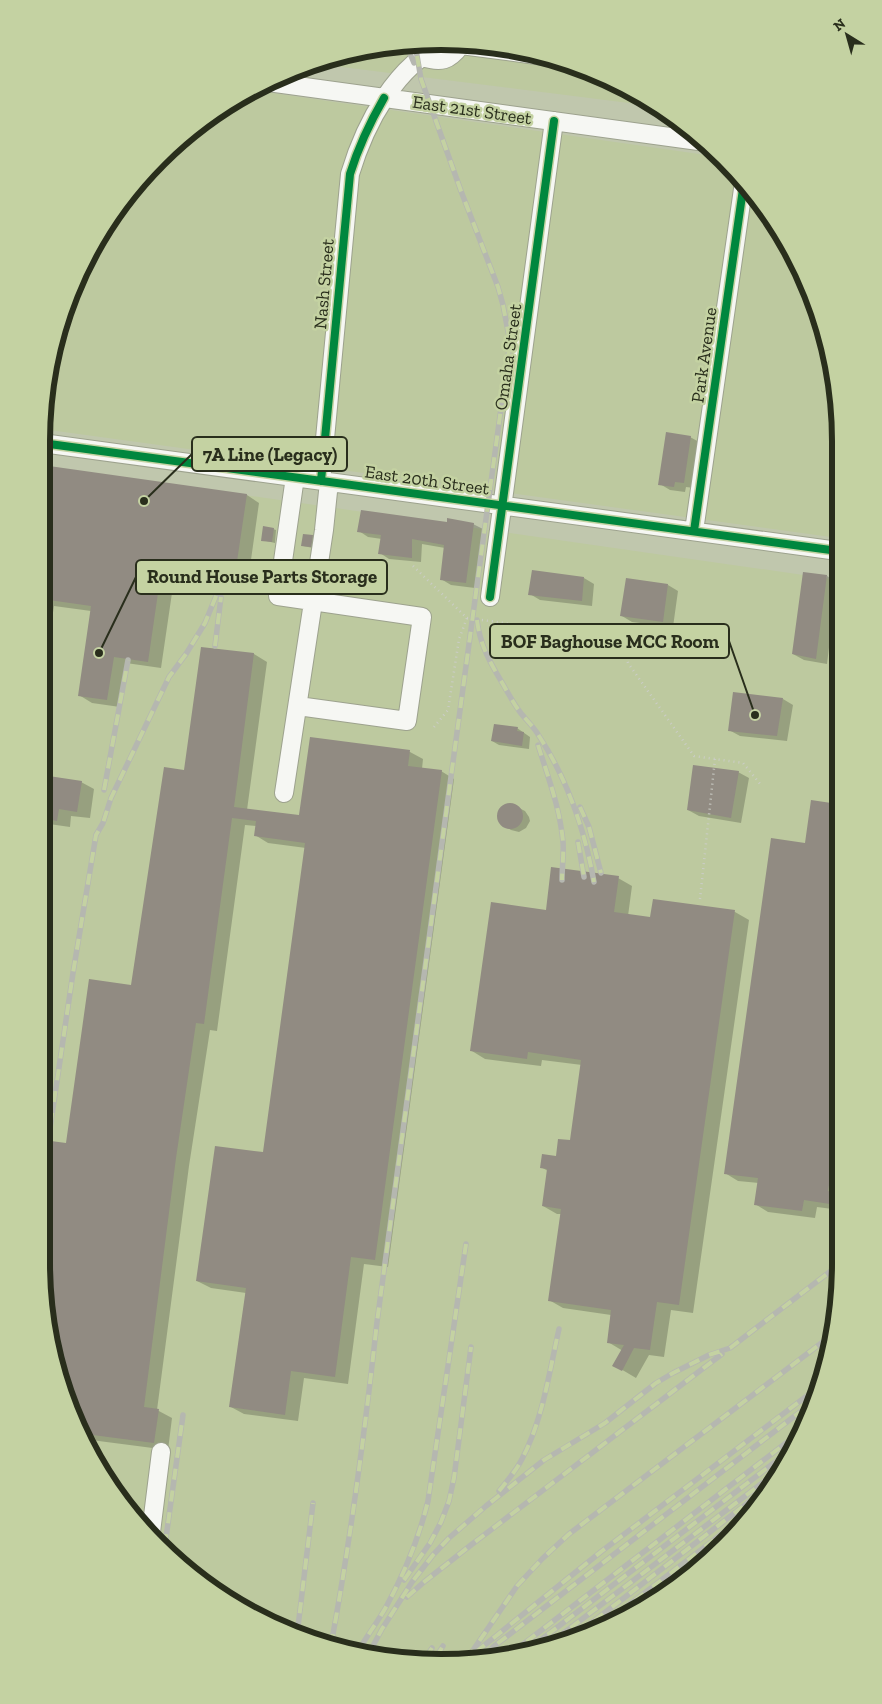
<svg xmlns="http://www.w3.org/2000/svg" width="882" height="1704" font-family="'Zilla Slab',serif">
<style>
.built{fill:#bdc99f}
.shadow{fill:#0003}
.building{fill:#918b82}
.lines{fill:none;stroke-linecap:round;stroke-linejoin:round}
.minor-casing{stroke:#9da28e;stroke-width:20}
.path{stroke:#cbcdc6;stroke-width:2.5;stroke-dasharray:1 4;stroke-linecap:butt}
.minor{stroke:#f6f7f3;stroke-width:18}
.rail-casing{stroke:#b5b7b0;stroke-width:5.5}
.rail{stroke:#c4d2a2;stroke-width:4;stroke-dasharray:11;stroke-linecap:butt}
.cycleway-casing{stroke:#c4d2a2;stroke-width:11}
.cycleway{stroke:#00873e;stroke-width:8}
.labels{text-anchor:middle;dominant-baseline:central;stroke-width:5;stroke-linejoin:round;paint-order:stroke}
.street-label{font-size:18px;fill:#292e1c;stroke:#c4d2a2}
.rim{fill:none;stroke:#292e1c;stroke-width:6}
.leader{fill:none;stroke:#292e1c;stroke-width:2}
.callout-dot{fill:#292e1c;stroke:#c4d2a2;stroke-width:2}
.callout{fill:#c4d2a2;stroke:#292e1c;stroke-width:2}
.callout-label{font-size:19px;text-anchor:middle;font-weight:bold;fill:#292e1c}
</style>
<rect width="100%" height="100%" fill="#c0c7ad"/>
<path class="built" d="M467 42 544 55 618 82 653 106 310 63 389 45Z
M251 90 720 157 758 198 810 288 837 389 838 538 42 429V415L55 338 82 264 124 198 177 141 241 95Z
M42 466 838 580 840 1289 827 1366 800 1440 724 1545 618 1622 493 1659 363 1655 288 1632 219 1596 124 1507 63 1392 41 1263Z"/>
<path class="shadow" d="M690 437 701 443 694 488 686 487 685 492 670 490 660 484Z
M42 467 247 495 259 503 248 581 188 573 185 595 172 593 161 668 126 663 120 707 92 703 79 695 91 611 54 606 42 687Z
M448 523 473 524 483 529 475 588 451 585 441 579 445 548 422 544 421 562 389 559 380 553 382 539 368 537 359 531Z
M273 529 276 530 275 543 262 540Z
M312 536 315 538 313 548 303 546Z
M827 576 837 582 827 664 804 660 793 654Z
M584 578 594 584 592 606 540 600 530 594Z
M668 585 678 591 673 627 632 622 622 616Z
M202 648 254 654 267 662 247 810 300 816 311 739 410 752 423 759 422 769 441 771 454 779 388 1267 364 1264 348 1384 304 1378 298 1421 244 1414 231 1407 246 1293 211 1288 197 1281 264 1153 306 848 268 843 255 835 257 826 245 825 217 1031 210 1030 189 1166 157 1410 172 1418 168 1450 91 1440V1444L63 1392 41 1263 68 1145 132 987 185 772Z
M783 699 793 705 787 741 740 736 729 730Z
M517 728 530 737 529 749 499 745 492 741Z
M738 772 749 778 741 823 699 816 688 810Z
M42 777 81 782 94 789 90 818 71 816 70 827 42 823Z
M812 802 839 805 840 1210 817 1207 815 1218 768 1212 755 1204 759 1183 738 1181 725 1173 806 844Z
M511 804 525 811 529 817 530 821 526 828 519 832 511 830 504 826 499 820 498 816 501 808Z
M618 878 632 886 628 916 651 919 654 900 735 912 749 920 693 1313 671 1310 664 1357 649 1355 636 1378 614 1365 623 1351 608 1342 611 1315 563 1308 549 1300 561 1214H557L543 1206 548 1171 541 1167 557 1157 571 1142 582 1065 542 1060 541 1066 485 1059 472 1051 547 911Z"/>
<path class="building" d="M666 432 691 436 684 483 675 482 674 487 658 485Z
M42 465 247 494 235 575 175 566 172 588 159 586 148 662 114 657 107 700 78 696 91 606 42 599Z
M361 510 447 522V518L474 523 466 583 440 580 444 545 412 539V558L378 554 381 535 357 532Z
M263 526 274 528 272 542 261 541Z
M303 534 313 535 311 547 301 546Z
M532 570 584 577 582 601 528 595Z
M803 572 827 575 816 659 792 654Z
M626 578 668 584 663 622 620 616Z
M201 647 254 653 234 807 299 815 310 737 410 750 408 766 442 770 375 1260 351 1257 335 1377 291 1371 285 1415 229 1407 246 1288 196 1281 215 1146 263 1152 305 843 254 836 256 821 232 818 204 1024 196 1023 176 1158 144 1407 159 1409 154 1443 85 1434 63 1392 41 1263V1220L51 1141 66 1143 89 979 131 985 164 767 184 770Z
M733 692 783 698 777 736 728 731Z
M494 724 518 727 517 731 524 732 522 746 491 741Z
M693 765 739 771 731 818 687 810Z
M42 775 82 781 77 812 59 809 57 821 42 818Z
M811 800 838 804 840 1149 835 1148 828 1191 831 1192 830 1204 804 1200 802 1211 754 1205 758 1178 724 1174 771 838 805 843Z
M497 816a13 13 0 1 1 26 0a13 13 0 1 1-26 0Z
M551 867 619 876 614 912 650 917 653 899 735 910 679 1305 657 1302 650 1350 634 1348 622 1371 612 1366 624 1345 607 1343 611 1310 548 1301 561 1209 542 1206 547 1169 540 1168 542 1154 556 1156 558 1139 570 1140 581 1060 528 1052 527 1059 470 1051 491 902 546 910Z"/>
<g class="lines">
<g class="minor-casing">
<path id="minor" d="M461 45 551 57
M422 57C441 63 449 61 461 45L450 43
M268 82 706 142
M42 443 838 551
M295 477 278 596 422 617 407 721 298 706
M321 481 350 174C365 124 396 64 446 43
M694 531 744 182
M490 597 554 121
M284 793 324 530 329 482
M151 1532 161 1452"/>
</g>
<path class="path" d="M413 566 467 618 622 639 628 663 694 756 743 763 761 785
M434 727 448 710 459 639 467 618
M700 899 715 759"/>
<use href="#minor" class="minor"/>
<g class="rail-casing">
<path id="rail" d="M406 44 414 63
M477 620C480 646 491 664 504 686 509 695 514 704 520 712 526 720 534 727 539 736 567 779 585 831 594 882
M215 646 221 597
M538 745C548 777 560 808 563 842 564 854 562 867 562 880
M104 790 128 660
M580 807 589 827 601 873
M578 842 584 877
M41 1189 73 973 96 835 103 823 111 798 169 677 186 654 205 623 223 579
M499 1491C507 1481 516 1471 522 1459 543 1419 549 1373 559 1329
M165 1545 183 1415
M404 1580 430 1543 441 1522 449 1501 454 1478 471 1347
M658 1593 729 1538
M407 1597 424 1582 471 1545 722 1354
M600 1627 744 1517
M577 1634 758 1495
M297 1635 313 1503
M553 1641 769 1478
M331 1645C351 1538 365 1430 377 1322L510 342 503 305 498 287 461 191 421 79 415 44
M530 1648 787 1453
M476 1652 602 1551 812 1392
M357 1653C366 1637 377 1623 386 1607 404 1574 419 1538 428 1501L466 1244
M368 1655 382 1629 412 1582 433 1555 449 1538 486 1506 544 1460 605 1423 656 1383 673 1373 709 1355 730 1348 840 1264
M509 1655 786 1443
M426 1657 432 1648
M436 1657 443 1646
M467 1659 517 1586 542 1559 569 1534 832 1335
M482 1659 493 1647 549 1604 800 1412"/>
</g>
<use href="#rail" class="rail"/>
<g class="cycleway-casing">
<path id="cycleway" d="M42 443 838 551
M321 481 350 174C359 145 369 124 384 98
M694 531 744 182
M490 597 554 121"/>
</g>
<use href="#cycleway" class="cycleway"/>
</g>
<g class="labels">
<g class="street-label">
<text transform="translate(472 110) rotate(8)">East 21st Street</text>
<text transform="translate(324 284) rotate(-85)">Nash Street</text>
<text transform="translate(704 355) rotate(-82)">Park Avenue</text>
<text transform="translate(508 357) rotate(-82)">Omaha Street</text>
<text transform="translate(427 480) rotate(8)">East 20th Street</text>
</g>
</g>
<path d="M0 0H882V1704H0ZM441 50H441A391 391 0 0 1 832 441V1263A391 391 0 0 1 441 1654H441A391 391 0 0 1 50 1263V441A391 391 0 0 1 441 50Z" fill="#c4d2a2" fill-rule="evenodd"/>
<path class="rim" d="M441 50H441A391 391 0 0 1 832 441V1263A391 391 0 0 1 441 1654H441A391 391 0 0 1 50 1263V441A391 391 0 0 1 441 50Z"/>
<path class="leader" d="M144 501L192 454M99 653L136 577M755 715L729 641"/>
<g class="callout-dot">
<circle cx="144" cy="501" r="5"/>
<circle cx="99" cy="653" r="5"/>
<circle cx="755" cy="715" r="5"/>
</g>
<g class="callout">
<rect x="192" y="437" width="155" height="34" rx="5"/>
<rect x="136" y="560" width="251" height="34" rx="5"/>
<rect x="490" y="624" width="239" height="34" rx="5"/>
</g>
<g class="callout-label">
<text x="270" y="461">7A Line (Legacy)</text>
<text x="262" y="583">Round House Parts Storage</text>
<text x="610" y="648">BOF Baghouse MCC Room</text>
</g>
<g transform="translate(847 35) rotate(323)" stroke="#c4d2a2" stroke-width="4" paint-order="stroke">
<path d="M0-4L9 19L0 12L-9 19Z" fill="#292e1c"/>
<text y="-8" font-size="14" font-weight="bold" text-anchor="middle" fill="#292e1c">N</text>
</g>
</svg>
